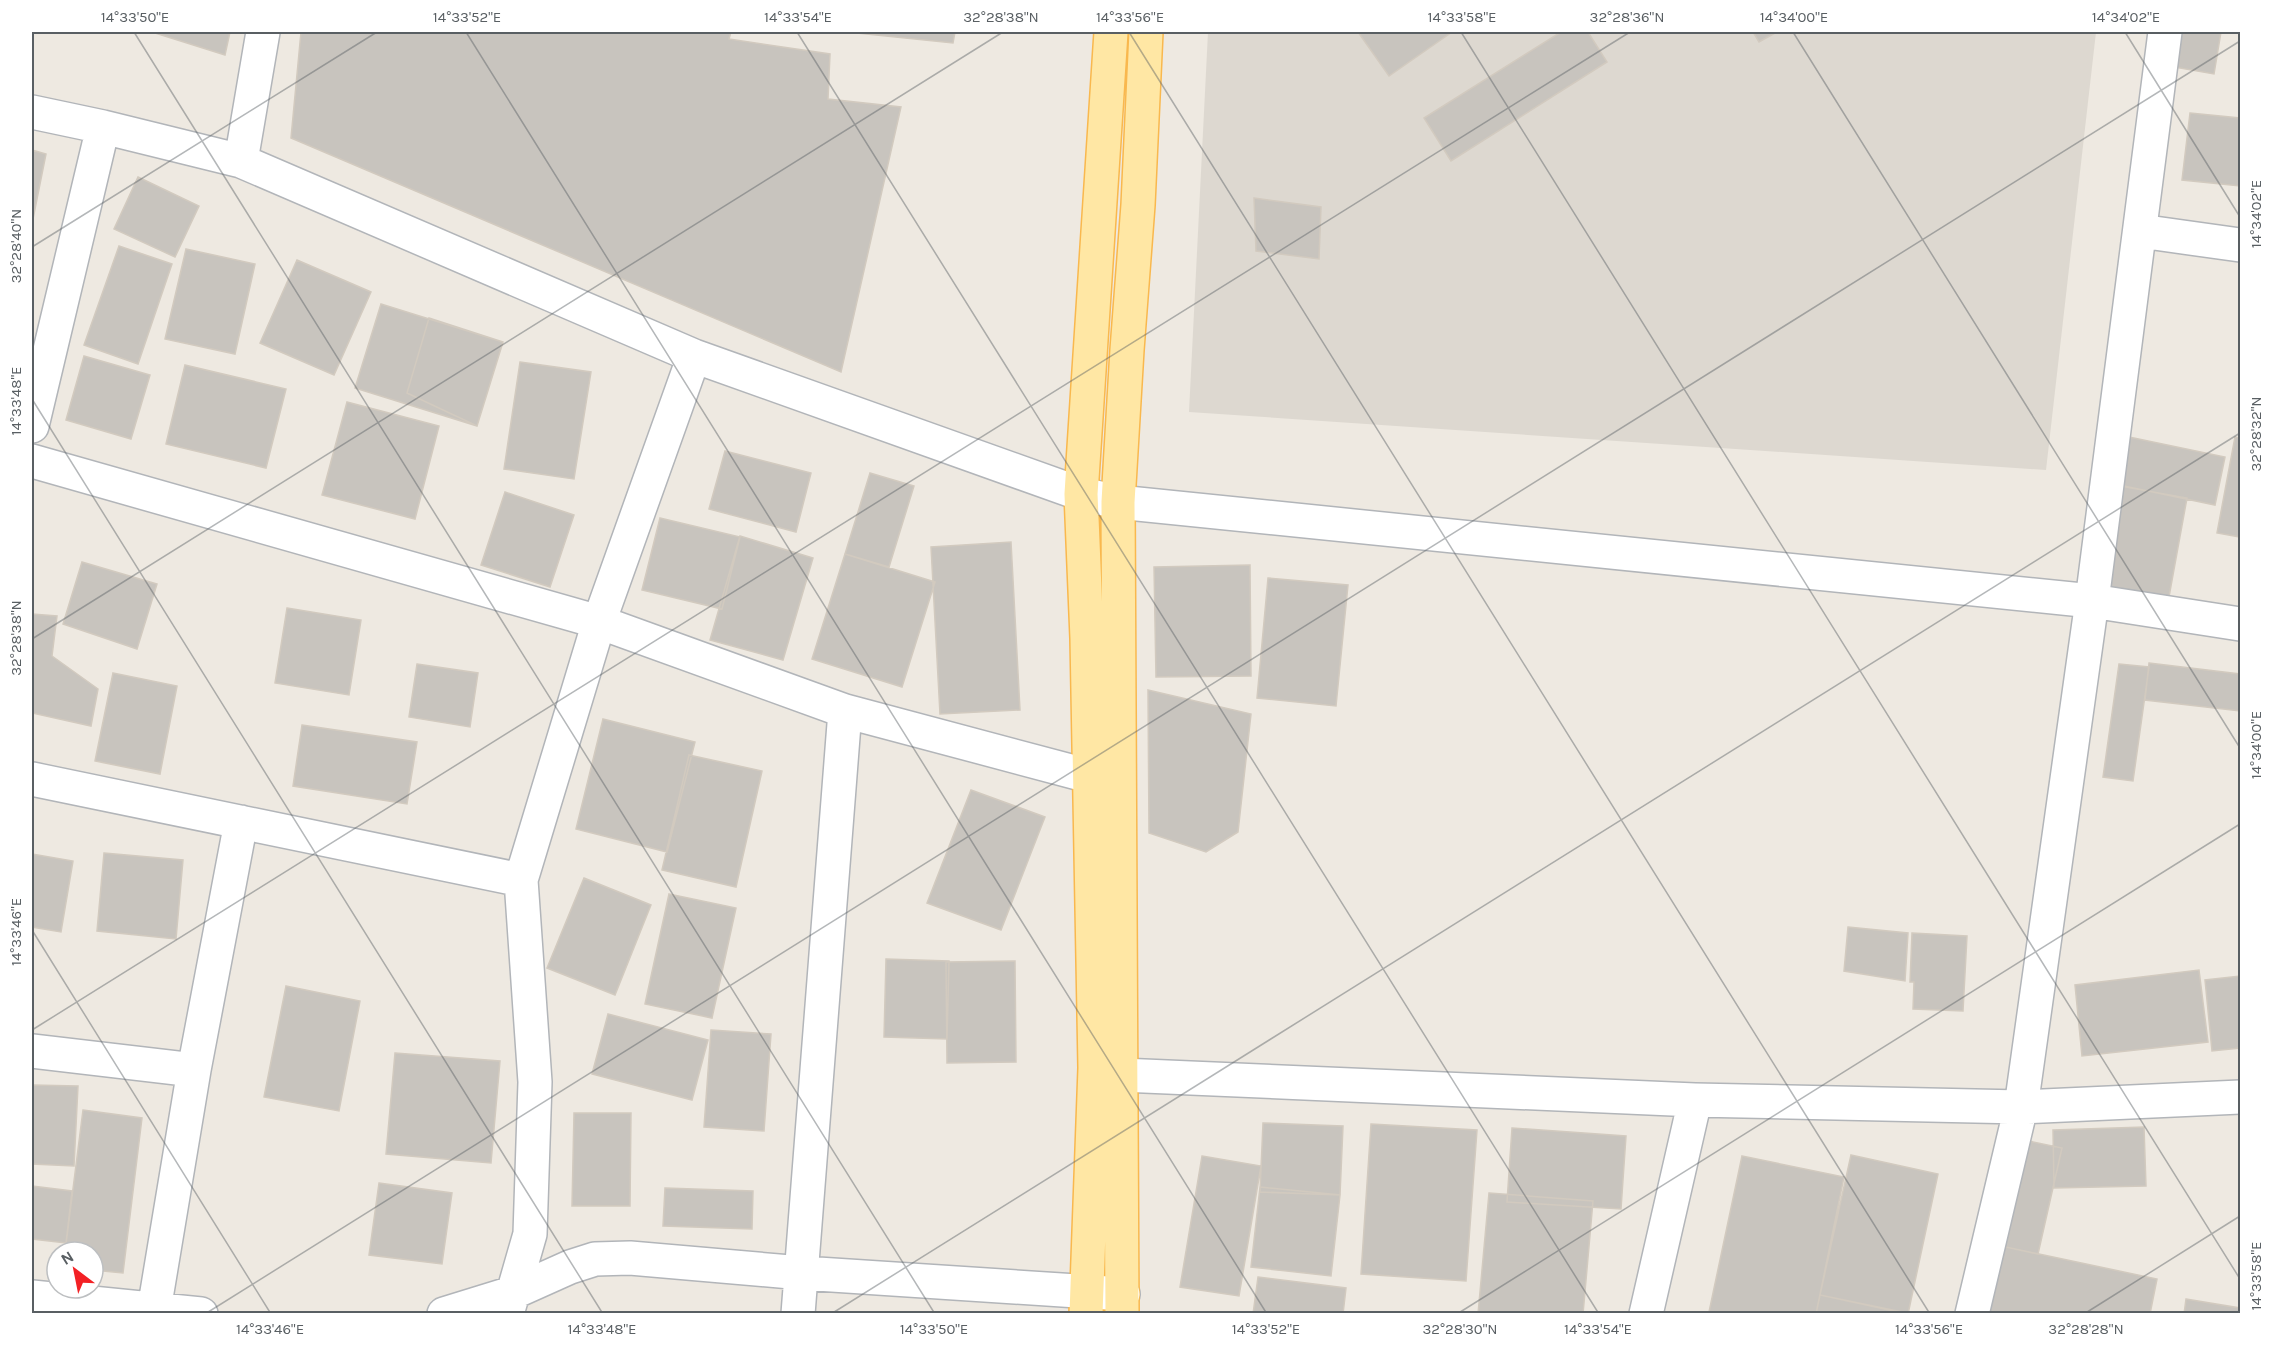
<svg xmlns="http://www.w3.org/2000/svg" width="2272" height="1345" font-family="Karla,sans-serif">
<style>
.education{fill:#ddd8d0}
.building{fill:#c8c4be;stroke:#d2cabf;stroke-width:1.5}
.lines{fill:none;stroke-linecap:round;stroke-linejoin:round}
.street-casing{stroke:#b2b5b9;stroke-width:36}
.primary-casing{stroke:#f9b84e;stroke-width:36}
.street{stroke:#fff;stroke-width:33}
.primary{stroke:#ffe7a4;stroke-width:33}
.ticks{fill:none;stroke:#595f63;stroke-width:1.5;stroke-opacity:0.45}
.neatline{fill:none;stroke:#595f63;stroke-width:2}
.ticks-label{font-size:15px;text-anchor:middle;fill:#595f63}
</style>
<rect width="100%" height="100%" fill="#eee9e1"/>
<path class="education" d="M1208 32H2096L2046 470 1189 412Z"/>
<path class="building" d="M152 32H230L225 55Z
M301 32H731L729 39 830 54 828 99 901 107 841 372 291 138Z
M847 32H955L953 43Z
M1358 32H1452L1389 76Z
M1561 32H1588L1607 62 1451 161 1424 118Z
M1753 32H1777L1759 42Z
M2174 32H2221L2214 74 2168 66Z
M2190 113 2240 118V186L2182 180Z
M32 150 46 154 32 224Z
M138 177 199 206 175 257 114 229Z
M1254 198 1321 207 1319 259 1256 251Z
M119 246 172 264 138 364 84 345Z
M186 249 255 264 235 354 165 339Z
M297 260 371 292 334 375 260 343Z
M381 304 503 342 477 426 355 388Z
M429 318 503 342 477 426 407 393Z
M84 356 150 375 131 439 66 420Z
M520 362 591 372 574 479 504 469Z
M185 365 286 389 266 468 166 444Z
M347 402 439 426 415 519 322 495Z
M2129 437 2225 457 2215 505 2119 485Z
M2235 437 2240 438V537L2217 533Z
M725 451 811 473 796 532 709 509Z
M870 473 914 486 889 567 845 554Z
M2120 486 2187 498 2169 597 2102 585Z
M505 492 574 515 550 587 481 565Z
M660 518 740 537 722 609 642 590Z
M740 536 813 558 783 660 710 640Z
M1011 542 1020 710 940 714 931 547Z
M845 554 935 582 902 687 812 659Z
M82 562 157 584 137 649 63 624Z
M1250 565 1251 676 1156 677 1154 567Z
M1268 578 1348 585 1336 706 1257 698Z
M287 608 361 620 349 695 275 683Z
M32 614 57 616 52 656 98 689 91 726 32 713Z
M2149 663 2240 674V711L2145 700Z
M417 664 478 673 470 727 409 717Z
M2119 664 2149 667 2133 781 2103 777Z
M113 673 177 686 160 774 95 761Z
M1148 690 1251 714 1238 832 1206 852 1149 833Z
M603 719 695 742 667 852 576 829Z
M302 725 417 742 407 804 293 786Z
M689 755 762 771 736 887 662 870Z
M971 790 1045 817 1001 930 927 903Z
M104 853 183 860 176 939 97 931Z
M32 854 73 861 61 932 32 927Z
M584 878 651 905 615 995 547 968Z
M669 894 736 908 712 1018 645 1004Z
M1848 927 1908 933 1905 981 1844 971Z
M1912 933 1967 936 1963 1011 1913 1009 1914 982H1910Z
M886 959 949 961 947 1039 884 1037Z
M1015 961 1016 1062 947 1063 946 962Z
M2199 970 2208 1042 2082 1056 2075 985Z
M2240 976V1048L2212 1051 2205 980Z
M286 986 360 1001 339 1111 264 1097Z
M608 1014 708 1040 692 1100 592 1074Z
M711 1030 771 1034 764 1131 704 1127Z
M395 1053 500 1061 491 1163 386 1154Z
M32 1085 78 1086 74 1166 32 1164Z
M83 1110 142 1118 123 1273 93 1270V1252H65Z
M574 1113H631L630 1206H572Z
M1263 1123 1343 1126 1340 1195 1260 1192Z
M1371 1124 1477 1130 1466 1281 1361 1274Z
M2144 1127 2146 1186 2054 1188 2053 1130Z
M1512 1128 1626 1136 1621 1209 1507 1202Z
M2024 1140 2062 1148 2038 1254 2001 1246Z
M1851 1155 1938 1174 1908 1314 1820 1295Z
M1202 1156 1261 1166 1239 1296 1180 1287Z
M1742 1156 1844 1177 1816 1314 1709 1312Z
M379 1183 452 1193 442 1264 369 1255Z
M32 1186 72 1191 66 1243 32 1239Z
M1260 1187 1340 1195 1331 1276 1251 1267Z
M665 1188 753 1191 752 1229 663 1226Z
M1489 1193 1593 1201 1583 1314H1478Z
M2001 1246 2157 1279 2150 1314H1986Z
M1258 1277 1346 1288 1343 1314H1253Z
M1820 1295 1907 1313 1816 1314Z
M2186 1299 2240 1308V1314H2184Z"/>
<g class="lines">
<g class="street-casing">
<path id="street" d="M32 112 103 127 241 161 694 356 1081 494 1118 502 2092 601 2240 624
M241 161 263 32
M2140 231 2240 245
M32 426 103 127
M32 461 599 622 845 711 1089 776
M32 779 521 880
M32 1051 194 1070
M1121 1075 1695 1100 2021 1107 2240 1097
M32 1297 201 1314
M154 1310 194 1070 241 822
M444 1314 512 1293 570 1267 595 1259 630 1258 802 1273 1123 1294
M507 1314 530 1234 535 1082 521 880 599 622 694 356
M798 1314 845 711
M1646 1314 1695 1100
M1972 1314 2021 1107 2092 601 2165 32"/>
</g>
<g class="primary-casing">
<path id="primary" d="M1086 1314 1095 1068 1087 638 1081 494 1111 32
M1122 1314 1118 502 1127 350 1138 205 1146 32"/>
</g>
<use href="#street" class="street"/>
<use href="#primary" class="primary"/>
</g>
<path class="ticks" d="M134 32 935 1314M466 32 1267 1314M797 32 1599 1314M1129 32 1930 1314M1461 32 2240 1279M1793 32 2240 748M2125 32 2240 217M32 247 377 32M32 399 603 1314M32 639 1003 32M32 930 271 1314M32 1030 1630 32M205 1314 2240 41M831 1314 2240 433M1457 1314 2240 824M2084 1314 2240 1216"/>
<rect width="2272" height="1345" fill="none" stroke="#ffffff" stroke-width="66"/>
<g transform="translate(75 1270) rotate(328)"><circle r="28" fill="#ffffff" stroke="#bdbfc1" stroke-width="1.5"/>
<path d="M0-4.5L10 22L0 15L-10 22Z" fill="#f32125"/>
<text y="-9" font-size="16" font-weight="bold" text-anchor="middle" fill="#595f63">N</text>
</g>
<rect x="33" y="33" width="2206" height="1279" class="neatline"/>
<g class="ticks-label">
<text x="135" y="22">14°33'50"E</text>
<text x="467" y="22">14°33'52"E</text>
<text x="798" y="22">14°33'54"E</text>
<text x="1001" y="22">32°28'38"N</text>
<text x="1130" y="22">14°33'56"E</text>
<text x="1462" y="22">14°33'58"E</text>
<text x="1627" y="22">32°28'36"N</text>
<text x="1794" y="22">14°34'00"E</text>
<text x="2126" y="22">14°34'02"E</text>
<text transform="translate(2256 214) rotate(-90)" y="5">14°34'02"E</text>
<text transform="translate(16 246) rotate(-90)" y="5">32°28'40"N</text>
<text transform="translate(16 401) rotate(-90)" y="5">14°33'48"E</text>
<text transform="translate(2256 434) rotate(-90)" y="5">32°28'32"N</text>
<text transform="translate(16 638) rotate(-90)" y="5">32°28'38"N</text>
<text transform="translate(2256 745) rotate(-90)" y="5">14°34'00"E</text>
<text transform="translate(16 932) rotate(-90)" y="5">14°33'46"E</text>
<text transform="translate(2256 1276) rotate(-90)" y="5">14°33'58"E</text>
<text x="270" y="1334">14°33'46"E</text>
<text x="602" y="1334">14°33'48"E</text>
<text x="934" y="1334">14°33'50"E</text>
<text x="1266" y="1334">14°33'52"E</text>
<text x="1460" y="1334">32°28'30"N</text>
<text x="1598" y="1334">14°33'54"E</text>
<text x="1929" y="1334">14°33'56"E</text>
<text x="2086" y="1334">32°28'28"N</text>
</g>
</svg>
